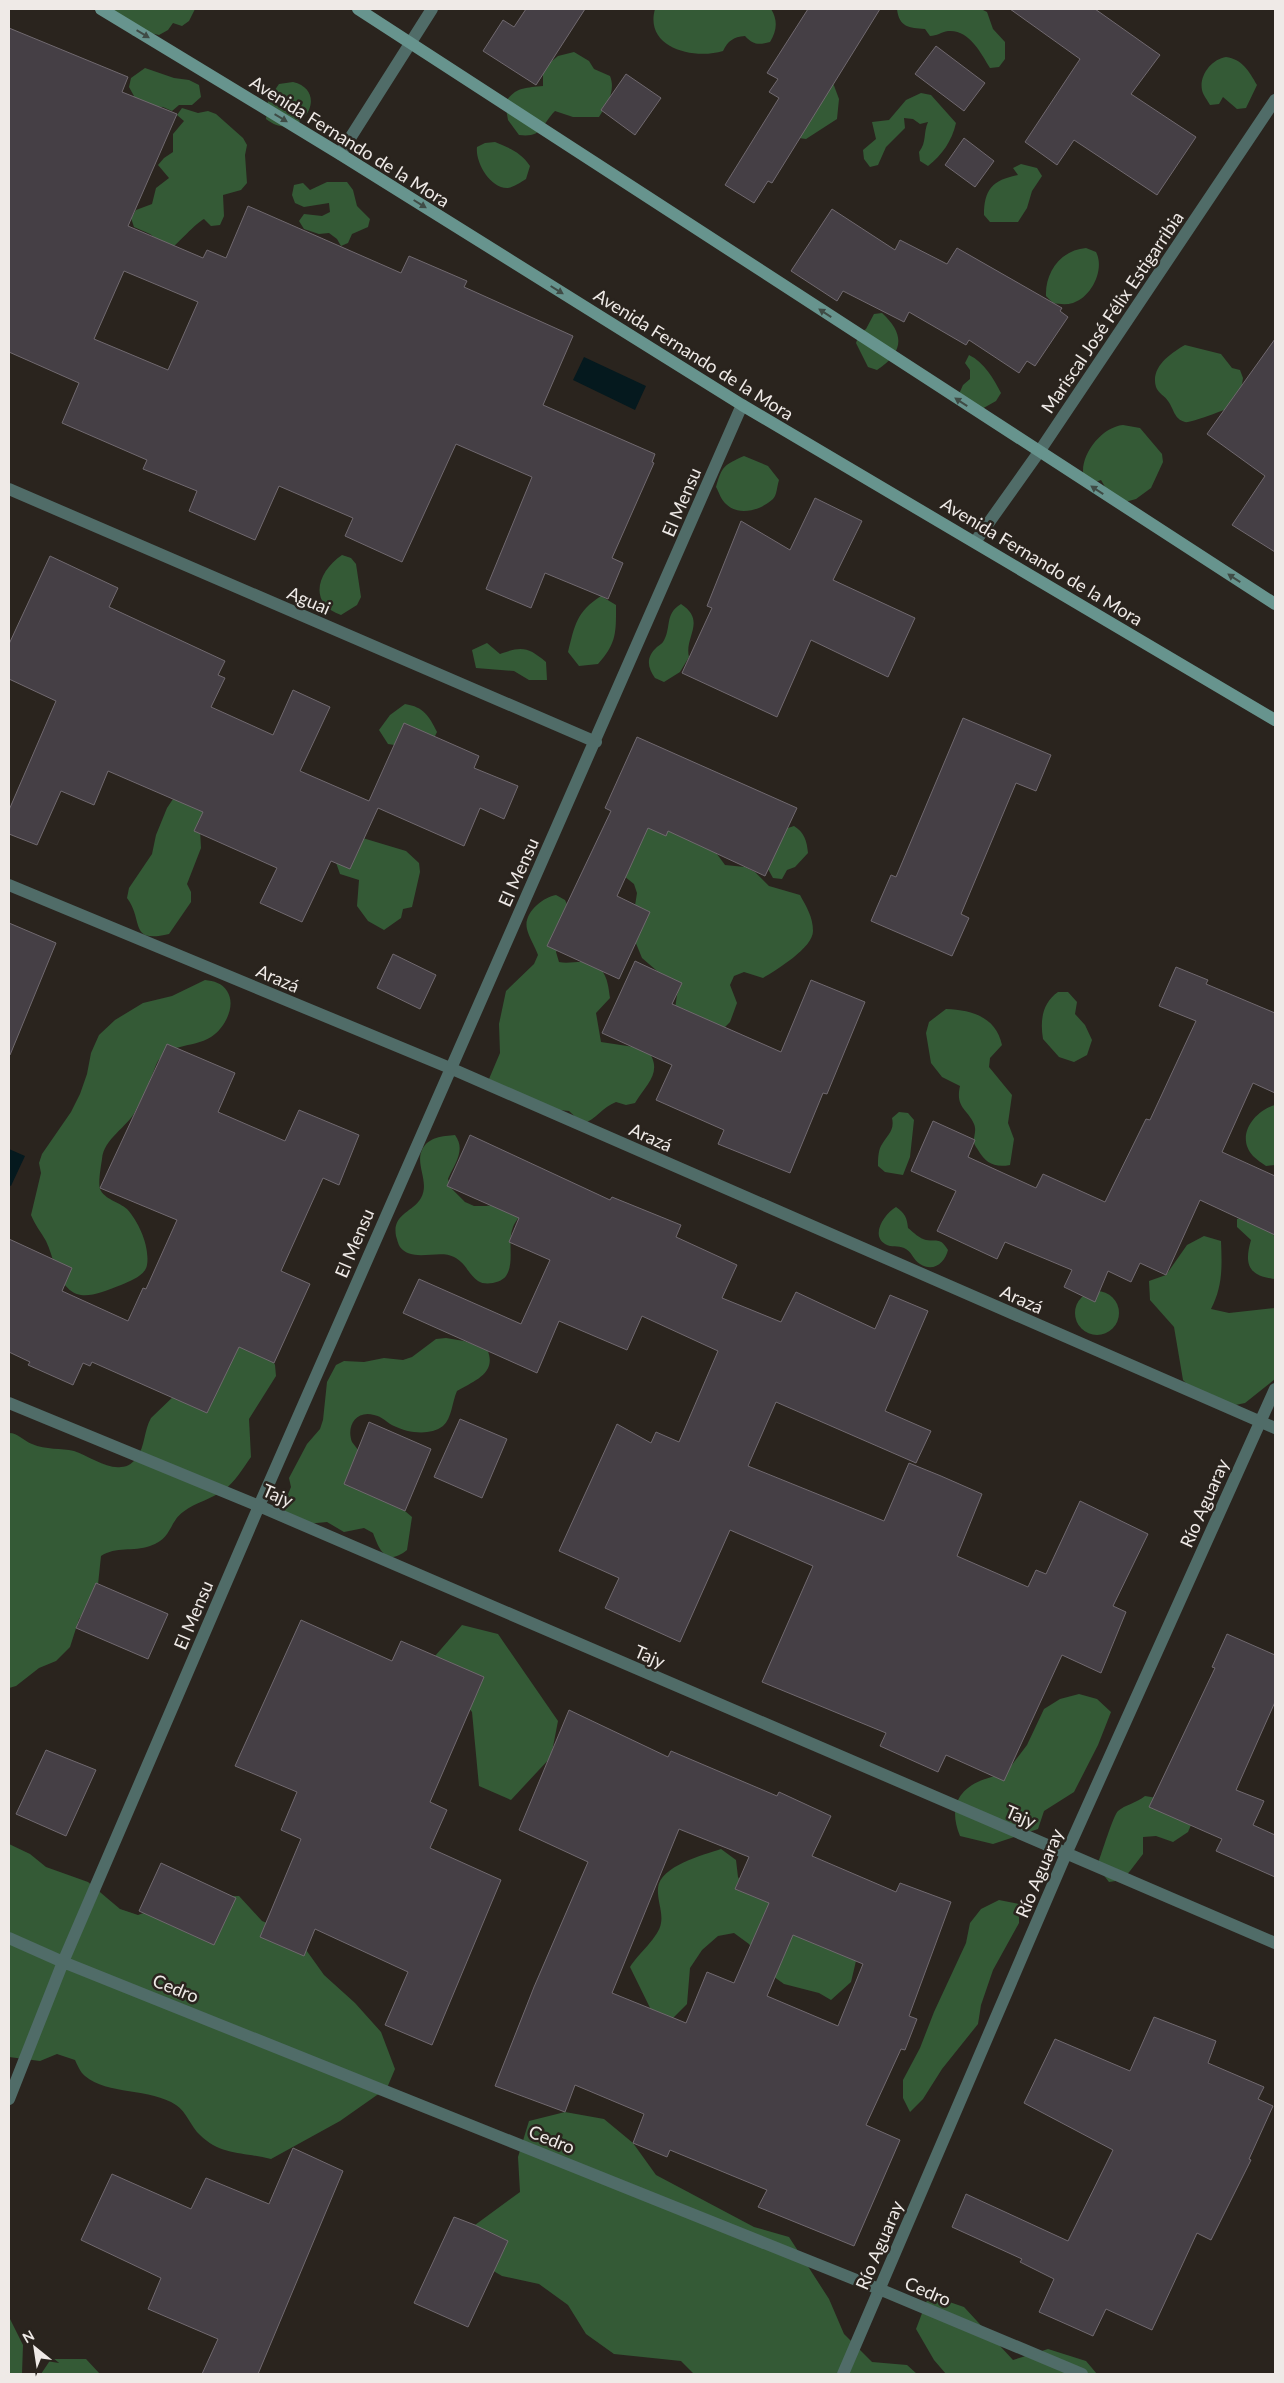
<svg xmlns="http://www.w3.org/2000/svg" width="1284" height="2383" font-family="Lato,sans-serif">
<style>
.forest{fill:#345a36}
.water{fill:#05191e}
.building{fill:#453f45;stroke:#70696f;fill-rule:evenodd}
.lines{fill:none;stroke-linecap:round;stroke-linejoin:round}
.street{stroke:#506c68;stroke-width:12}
.secondary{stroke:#67948e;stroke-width:12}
.oneway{fill:#3f4b45}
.labels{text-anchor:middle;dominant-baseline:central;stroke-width:5;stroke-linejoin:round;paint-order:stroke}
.street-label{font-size:18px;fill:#efeae7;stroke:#2a241e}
</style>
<rect width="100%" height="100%" fill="#2a241e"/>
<path class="forest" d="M110 9H195L189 21 182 26 173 23 168 30 159 35 150 33 133 36Z
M655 9H771C778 20 777 31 770 42 759 45 753 45 745 36 733 37 728 41 723 51 694 60 644 48 655 9Z
M897 9H981L987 12 993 29 1005 42V59L999 67 990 68C981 53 969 29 948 31 941 32 937 36 930 36L925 29C909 28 899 27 897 9Z
M574 52 589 61 594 69 610 76C616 91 607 104 599 117H573L555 111C541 125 543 138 519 135L508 120 505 103C515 87 525 88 543 86V68L558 56Z
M1226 57C1242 59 1249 71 1257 85L1246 108 1237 109 1223 97 1219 104 1210 105C1208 101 1203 95 1202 90 1199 75 1212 59 1226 57Z
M145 68 174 78 189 80 199 85 201 97 192 105H179L172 111 163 107 130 105 134 96 129 87 131 78Z
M293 82C332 91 300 146 266 119L268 100 279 84Z
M833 83 839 99 837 119 806 139 792 137Z
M921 93 931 95 956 123C952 141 942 155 928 166L920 161 919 152C927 142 923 133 928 122L920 124 913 119 904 118 905 128 886 147 878 165 870 167 864 159 863 150 876 139 872 122 889 120 906 100Z
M182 108 198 113 208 111 216 114 243 138 247 145 245 155 247 183 241 190 223 195 224 216 220 225 211 226 204 219C195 224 179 242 170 250L150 234 134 227 131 218 136 210 152 204 156 188 169 178 158 165 164 158 173 152V134L184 121 177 115Z
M495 142C509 148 521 152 530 166L526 179C521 182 514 187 508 188 490 189 475 162 477 147L485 143Z
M1021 164 1037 168 1042 176 1032 191 1027 208 1018 222H990L984 215C984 190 992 180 1018 175L1013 168Z
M327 182H347L353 190 357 206 370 219 368 227 352 234 348 243 341 246 337 239 329 233 319 234 304 229 299 221 304 214 322 216 330 212 329 203 304 207 295 203 292 195 294 185 303 183 310 190Z
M1086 248 1096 252C1105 269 1092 297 1073 303 1066 305 1059 304 1053 303L1046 296C1045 272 1061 250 1086 248Z
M882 313C906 335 903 353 877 370L868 367 856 343 859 334 866 329 874 314Z
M1185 345 1221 354 1232 368 1240 370 1243 378 1239 404C1232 407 1189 424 1185 422 1174 419 1174 409 1168 401 1165 396 1158 393 1156 387 1150 367 1171 353 1185 345Z
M969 355C984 362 994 379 1001 393L996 401 980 410 959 394 963 385 970 379V370L965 363Z
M1123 425 1140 428 1162 454 1163 462 1151 488 1136 499 1118 504 1111 497 1101 480 1093 483 1084 478C1078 457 1101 427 1123 425Z
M744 456 768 466 779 480C777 486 777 495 773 499 761 510 739 517 726 504 721 500 719 492 716 487 722 466 724 465 744 456Z
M342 555 351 558 356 564 361 597 357 605 341 615C307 603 318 571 342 555Z
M601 596 616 605C616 632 617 643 598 664L579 666 568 652C575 625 576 612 601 596Z
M681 604C707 621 684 637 689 657L680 672 664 682 655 678C647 667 646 657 657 647 659 645 662 644 663 642 672 628 664 614 681 604Z
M487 643 500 654C522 646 528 647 546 662L547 680H529L514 671 476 668 472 650Z
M405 704C424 707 429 716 437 732L433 740 407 747 388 744 379 730 390 715Z
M179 790 204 811 200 830 201 848 187 884 191 892V902L169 934C128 944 144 920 127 898L129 888 152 854 156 835 167 808Z
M634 813 714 850 725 865 745 867 755 872 769 886 800 895C806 906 813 917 813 931 813 948 776 970 763 978L744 972 734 976 730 985 737 1003 730 1022 724 1028 675 1008 678 989 642 958 631 931 637 893 634 884 619 872Z
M794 826C804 832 807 841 808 853L795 867 787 870 782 879 773 878 768 869 785 829Z
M356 836 406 851 419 863 420 872 412 907 403 909 401 918 384 930 368 921 357 906 359 880 340 874 334 857Z
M556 895 565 900 573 917 556 952 559 962C568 964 577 961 586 962 606 965 608 982 610 998L596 1013 601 1042 647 1049C664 1072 647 1083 635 1103L626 1105 616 1102C603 1107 596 1119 583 1124L569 1111 540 1108 489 1079 500 1053 499 1024 506 991 534 964 538 955C535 946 529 938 527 929 523 913 543 897 556 895Z
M205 980C214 981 222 983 227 991 237 1006 224 1029 211 1037 192 1049 166 1042 156 1065 150 1080 144 1096 136 1110 127 1128 104 1138 102 1159 101 1166 98 1182 100 1189 104 1199 119 1202 127 1209 139 1222 150 1247 147 1265 145 1276 130 1281 121 1285 88 1298 70 1305 55 1266 52 1258 50 1249 46 1241 41 1232 35 1225 31 1215L41 1173 39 1163 42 1154 71 1112 80 1094 87 1074 91 1053 99 1035 115 1020 143 1003 172 996Z
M1058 992H1068L1077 1002 1075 1014 1085 1025 1092 1040 1087 1055 1074 1062 1059 1057 1043 1039C1040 1021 1042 1003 1058 992Z
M946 1009C972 1010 996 1017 1002 1045L990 1058 989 1067 1012 1095 1008 1123 1014 1139 1010 1165C994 1168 986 1163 978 1150 977 1148 975 1146 974 1143 973 1137 977 1131 974 1124 968 1109 955 1108 960 1086L942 1077 931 1063 926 1033 929 1022Z
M1275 1105V1165L1266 1166C1262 1163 1257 1160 1253 1156 1235 1136 1254 1111 1275 1105Z
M899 1112 908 1113 914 1120 910 1157 903 1175 885 1172 878 1166C878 1160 878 1152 881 1146 887 1135 895 1131 892 1118Z
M455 1135C466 1150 455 1163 448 1179L451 1188 465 1202 474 1206H486L506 1203 523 1211C520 1216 515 1222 513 1227 507 1242 515 1263 506 1276 501 1283 485 1286 478 1281 468 1274 466 1263 454 1257 439 1249 412 1263 400 1247 398 1244 397 1239 396 1236 392 1214 412 1213 421 1198 430 1182 415 1165 422 1150 428 1137 443 1136 455 1135Z
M896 1207C905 1213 907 1218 908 1228 913 1232 920 1239 926 1240 938 1242 940 1237 948 1250 945 1262 934 1273 920 1264 913 1260 912 1251 904 1248 898 1245 892 1248 885 1244 870 1235 885 1213 896 1207Z
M1245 1216 1273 1232 1275 1241V1279C1248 1276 1244 1264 1251 1240L1237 1227V1219Z
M1204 1236 1221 1241C1222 1266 1223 1286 1211 1309L1229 1313 1275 1308V1379L1245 1403 1226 1407 1195 1392 1183 1380 1174 1327 1150 1300 1149 1281 1166 1275 1187 1245Z
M1075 1313a22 22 0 1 1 44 0a22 22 0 1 1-44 0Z
M446 1338 464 1341 487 1349C498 1373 474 1381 457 1391 452 1402 452 1418 443 1426 430 1436 408 1433 394 1426 387 1423 382 1416 374 1415 356 1410 346 1426 352 1442L405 1511 412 1517 407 1550C387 1566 380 1552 373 1533L364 1528 344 1532 327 1522 306 1524 287 1515 283 1506 291 1487 289 1478 307 1444 320 1429 323 1420 327 1382 336 1365 344 1361 364 1362 384 1358 403 1360 412 1357 436 1339Z
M228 1344H266L275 1365 276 1376 249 1419 251 1457C243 1468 235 1482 224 1490 212 1499 196 1502 183 1512 169 1522 172 1539 150 1546 133 1552 116 1546 101 1556L97 1594 79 1619 70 1647 56 1661 39 1668 16 1686 9 1688V1433C18 1433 24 1441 32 1444 46 1450 61 1448 74 1451 89 1456 106 1469 121 1467 128 1467 134 1462 137 1457 145 1447 144 1430 151 1418Z
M462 1625 498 1634 558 1721 551 1757 511 1800 479 1786 472 1712 450 1686 435 1656Z
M1079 1694 1097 1699 1111 1712 1098 1745 1074 1792 1044 1811 1038 1829 993 1844 960 1836C944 1797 969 1780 1005 1774L1027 1745 1044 1709 1060 1699Z
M1145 1796 1163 1799 1194 1818 1188 1832 1173 1842 1156 1836 1143 1837V1854L1130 1871 1122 1880 1109 1882 1102 1873 1098 1863C1102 1853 1113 1816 1118 1811 1125 1805 1136 1803 1145 1796Z
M9 1844 30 1854 46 1867 88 1882 120 1909 138 1915 177 1901 198 1897 239 1896 262 1921 282 1929 299 1940 324 1975 355 2003 381 2032 395 2069 387 2088 340 2121 271 2159C245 2152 221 2156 200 2135 191 2127 186 2111 176 2105 151 2088 107 2095 85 2076 80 2072 77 2064 75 2060L57 2054 40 2061 9 2057Z
M721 1849 736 1860 738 1877 746 1892 763 1896 856 1961 851 1982 831 2000 819 1993 784 1984 770 1974 749 1944 734 1933 718 1936 702 1950 690 1968 687 2004 673 2018 654 2016 630 1967C638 1954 659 1937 661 1923 663 1912 657 1900 658 1888 660 1866 703 1855 721 1849Z
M999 1900 1019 1904V1923L993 1970 981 2005 978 2024 942 2069 923 2099 910 2112 903 2098V2080L920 2048 934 2012 966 1943 970 1923 981 1909Z
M565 2112 604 2119 633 2143 656 2175 754 2227 789 2237 829 2299 844 2334 872 2362 907 2365 917 2374H694L681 2361 614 2354 586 2334 568 2305 539 2284 502 2276 473 2259 475 2225 520 2192 518 2157 529 2121Z
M929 2295 964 2307 1013 2360 1048 2349 1086 2361 1097 2374H946L934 2360 916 2329Z
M9 2317 23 2345 22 2374H9Z
M51 2359H86L100 2374H41Z"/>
<path class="water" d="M584 357 646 386 635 410 573 380Z
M9 1149 25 1156 11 1186 9 1185Z"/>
<path class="building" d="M526 9H585L536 85 483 51 503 20 514 27Z
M808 9H880L772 183 768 181 754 203 725 185 779 98 769 92 778 79 767 73Z
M1010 9H1095L1160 55 1131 94 1196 137 1157 195 1074 140 1057 165 1025 142 1080 59Z
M9 28 128 77 122 92 177 114 128 226 203 258 207 250 226 258 248 206 401 273 409 256 467 281 464 287 573 336 543 405 655 454 652 462 654 463 612 558 623 563 608 599 545 573 531 608 486 589 532 477 456 444 402 562 345 536 353 518 279 486 255 540 189 511 197 491 143 469 147 460 62 423 79 383 9 352ZM124 271 198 302 168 370 94 339Z
M936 46 985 83 964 111 915 74Z
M626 74 661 98 635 135 601 110Z
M964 138 994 161 975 187 945 165Z
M832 209 895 250 900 240 947 264 957 248 1062 308 1060 311 1068 317 1035 366 1027 361 1019 373 969 340 966 345 909 312 904 322 843 291 837 301 791 271Z
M1275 339V552L1232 525 1265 476 1207 434Z
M815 498 862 521 833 580 915 618 888 677 811 640 777 717 682 673 712 608 707 606 741 521 790 550Z
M50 556 118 588 109 607 225 661 218 675 225 678 211 707 273 735 293 690 330 707 300 771 369 801 404 723 479 756 474 768 518 786 504 819 480 808 464 846 378 808 350 869 331 861 302 922 260 903 277 868 194 831 203 812 108 771 94 805 61 791 37 845 9 834V810L56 701 9 679V644Z
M963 718 1051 755 1036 791 1016 783 961 914 969 918 952 956 871 921 891 875 896 877Z
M637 737 797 808 765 876 668 831 666 836 648 828 617 896 650 912 619 979 547 946 611 811 605 808Z
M9 923 56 943 10 1055H9Z
M393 954 436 975 420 1009 377 988Z
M635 961 682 983 672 1004 781 1052 811 980 865 1002 827 1094 823 1093 790 1173 718 1144 724 1130 656 1100 672 1065 602 1033Z
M1176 967 1208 980 1206 984 1275 1013V1093L1253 1083 1222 1152 1275 1176V1235L1200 1200 1166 1275 1140 1263 1131 1282 1108 1271 1095 1302 1064 1287 1072 1270 1005 1242 997 1259 937 1231 956 1191 911 1171 933 1121 975 1140 968 1157 1036 1188 1043 1174 1105 1202 1146 1119 1150 1120 1196 1021 1159 1006Z
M167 1044 235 1073 218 1112 285 1141 299 1110 359 1135 339 1185 323 1178 281 1271 310 1284 274 1363 239 1347 207 1413 92 1362 90 1366 83 1363 73 1385 28 1365 30 1362 9 1352V1239L72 1268 62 1291 128 1321 143 1288 146 1289 177 1220 100 1188Z
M470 1135 610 1200 612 1197 681 1225 676 1237 737 1265 722 1298 781 1322 796 1292 875 1329 890 1295 928 1311 885 1411 931 1431 916 1463 776 1402 748 1466 884 1521 909 1463 941 1476 982 1494 957 1556 1028 1587 1036 1570 1046 1574 1080 1501 1148 1534 1113 1606 1126 1612 1101 1673 1062 1655 1004 1781 946 1755 938 1772 880 1746 886 1733 762 1682 813 1566 730 1530 680 1642 605 1608 619 1578 559 1551 617 1424 651 1443 656 1432 679 1442 718 1351 642 1316 627 1350 559 1321 537 1373 403 1313 419 1279 521 1324 550 1260 509 1242 519 1218 447 1186Z
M460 1419 507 1439 482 1498 434 1477Z
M369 1422 431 1449 405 1511 344 1484Z
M96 1583 168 1614 148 1659 76 1628Z
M301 1620 392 1661 401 1641 484 1677 430 1802 447 1810 430 1848 501 1880 432 2045 385 2025 408 1972 315 1929 304 1956 260 1937 301 1839 281 1830 297 1792 235 1766Z
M1227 1634 1275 1655V1702L1236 1790 1264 1801 1253 1825 1275 1835V1877L1216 1851 1222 1839 1149 1807 1215 1668 1212 1667Z
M569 1710 668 1757 671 1751 777 1796 779 1792 831 1816 812 1856 896 1892 900 1883 951 1902 909 2016 917 2019 905 2050 901 2049 866 2125 900 2140 854 2246 758 2207 767 2190 670 2150 667 2157 633 2143 644 2114 575 2085 565 2112 495 2086 534 1987 588 1862 519 1830ZM679 1829 749 1857 735 1889 769 1903 734 1983 707 1972 686 2023 612 1993ZM793 1935 863 1964 838 2026 767 1996Z
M46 1750 96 1770 66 1836 16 1814Z
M161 1863 236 1898 214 1945 139 1911Z
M1154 2017 1216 2041 1208 2063 1264 2087 1258 2099 1273 2106 1249 2159 1251 2160 1211 2240 1197 2233 1152 2330 1106 2309 1093 2336 1039 2312 1054 2279 1020 2262 1022 2259 952 2227 966 2194 1068 2241 1113 2150 1024 2103 1055 2039 1130 2071Z
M293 2148 343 2171 258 2374H202L218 2339 148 2309 161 2278 81 2240 112 2174 191 2209 206 2178 269 2204Z
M454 2217 475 2225 508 2241 468 2327 414 2303Z"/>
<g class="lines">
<path class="street" d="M340 154 432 9
M9 489 596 742
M975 542 1039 452 1275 100
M9 885 450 1068 1275 1428
M9 1403 259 1506 1275 1943
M9 1938 63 1962 879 2289 1082 2374
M9 2099 63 1962 259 1506 742 405
M843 2374 1066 1854 1275 1389"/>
<path class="secondary" d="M101 9 340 154 742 405 1275 720
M358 9 1275 604"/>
</g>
<defs><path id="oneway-solid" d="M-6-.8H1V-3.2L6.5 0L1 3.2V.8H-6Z" transform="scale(1.25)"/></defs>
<g class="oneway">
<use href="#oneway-solid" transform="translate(143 34) rotate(31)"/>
<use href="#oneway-solid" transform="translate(281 118) rotate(31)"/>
<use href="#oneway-solid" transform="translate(420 204) rotate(32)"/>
<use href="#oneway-solid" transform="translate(557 290) rotate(32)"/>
<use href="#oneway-solid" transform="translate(825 313) rotate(-147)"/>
<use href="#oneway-solid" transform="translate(961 402) rotate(-147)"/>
<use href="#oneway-solid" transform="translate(1097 490) rotate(-147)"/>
<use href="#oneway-solid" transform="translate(1234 578) rotate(-147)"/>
</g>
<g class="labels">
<g class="street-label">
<text transform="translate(350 141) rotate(32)">Avenida Fernando de la Mora</text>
<text transform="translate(1112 312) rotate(-56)">Mariscal José Félix Estigarribia</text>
<text transform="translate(694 354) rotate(32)">Avenida Fernando de la Mora</text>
<text transform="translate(681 502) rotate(-67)">El Mensu</text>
<text transform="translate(1042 561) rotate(31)">Avenida Fernando de la Mora</text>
<text transform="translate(309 600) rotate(23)">Aguai</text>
<text transform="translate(518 872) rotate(-66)">El Mensu</text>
<text transform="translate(278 978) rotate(23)">Arazá</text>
<text transform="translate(651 1137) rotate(24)">Arazá</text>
<text transform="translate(354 1243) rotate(-67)">El Mensu</text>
<text transform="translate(1022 1299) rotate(24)">Arazá</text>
<text transform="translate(278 1495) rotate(23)">Tajy</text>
<text transform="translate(1204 1503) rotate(-66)">Río Aguaray</text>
<text transform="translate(193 1615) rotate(-67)">El Mensu</text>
<text transform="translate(650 1656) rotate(23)">Tajy</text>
<text transform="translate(1021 1816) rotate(23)">Tajy</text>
<text transform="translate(1039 1873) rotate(-67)">Río Aguaray</text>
<text transform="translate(176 1988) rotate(22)">Cedro</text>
<text transform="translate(552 2139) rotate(22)">Cedro</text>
<text transform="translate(879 2245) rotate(-67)">Río Aguaray</text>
<text transform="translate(928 2291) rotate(23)">Cedro</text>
</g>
</g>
<rect width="1284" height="2383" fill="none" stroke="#efeae7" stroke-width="20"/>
<g transform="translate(35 2348) rotate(330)" stroke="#2a241e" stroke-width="4" paint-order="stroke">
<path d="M0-4L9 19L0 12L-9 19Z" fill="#efeae7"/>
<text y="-8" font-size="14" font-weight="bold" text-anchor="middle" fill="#efeae7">N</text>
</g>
</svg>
